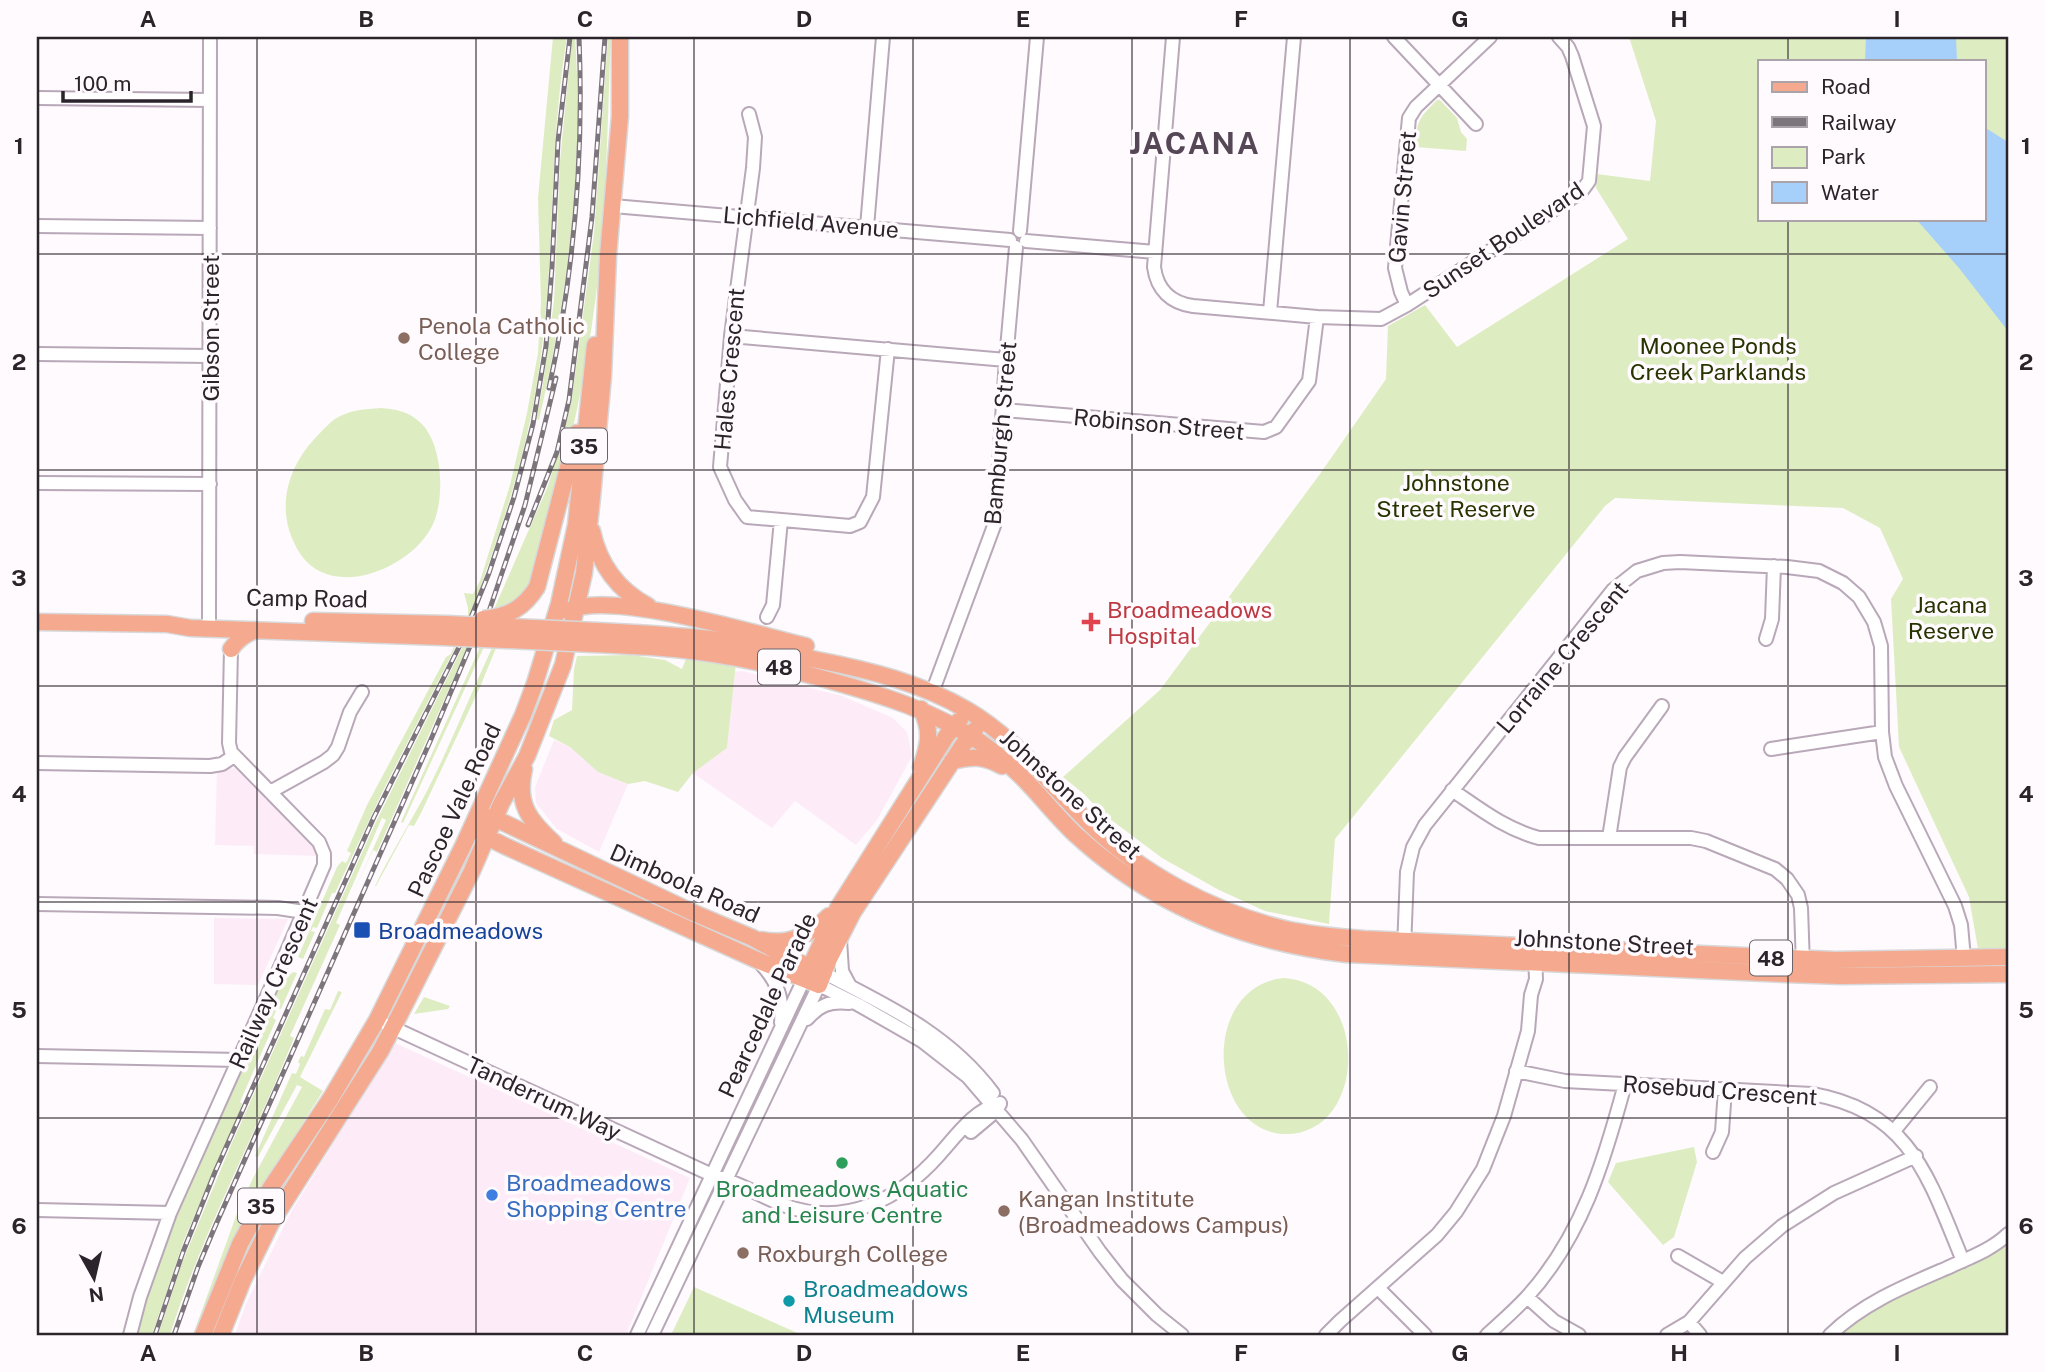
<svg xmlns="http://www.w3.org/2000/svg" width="2045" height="1372" font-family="'Public Sans',sans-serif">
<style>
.commercial{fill:#fdecf7}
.green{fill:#ddedc1;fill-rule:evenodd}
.water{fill:#a6cffa}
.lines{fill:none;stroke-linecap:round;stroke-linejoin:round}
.minor-casing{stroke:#b8a8b8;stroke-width:16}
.major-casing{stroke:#d9d8d9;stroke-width:19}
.minor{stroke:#fff;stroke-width:12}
.major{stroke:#f5a98e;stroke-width:16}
.rail-casing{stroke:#7c767c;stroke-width:5}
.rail{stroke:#fefafe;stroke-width:2.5;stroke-dasharray:8;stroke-linecap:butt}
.major-bridge-casing{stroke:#d9d8d9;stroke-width:19;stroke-linecap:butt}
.major-bridge{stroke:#f5a98e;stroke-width:16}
.grid{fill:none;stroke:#2b242b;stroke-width:2;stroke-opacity:0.55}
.education-dot{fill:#8d6e63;stroke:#fefafe;stroke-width:2.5}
.health-dot{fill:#e0444e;stroke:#fefafe;stroke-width:2.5}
.transit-dot{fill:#1a4fb4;stroke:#fefafe;stroke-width:2.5}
.leisure-dot{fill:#2e9e5b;stroke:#fefafe;stroke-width:2.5}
.shop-dot{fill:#3f7fe0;stroke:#fefafe;stroke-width:2.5}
.culture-dot{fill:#0f9aa8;stroke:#fefafe;stroke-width:2.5}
.labels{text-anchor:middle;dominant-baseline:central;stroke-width:7;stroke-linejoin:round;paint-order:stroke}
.shield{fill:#fefafe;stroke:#6a646a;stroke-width:2}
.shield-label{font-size:21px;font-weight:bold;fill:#2b242b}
.street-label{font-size:23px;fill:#2b242b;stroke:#fefafe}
.education-label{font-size:23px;fill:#785e54;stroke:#fefafe;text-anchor:start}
.park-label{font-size:23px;fill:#273400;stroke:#fefafe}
.health-label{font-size:23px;fill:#be3a42;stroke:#fefafe;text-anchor:start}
.transit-label{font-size:23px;fill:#164399;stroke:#fefafe;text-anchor:start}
.shop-label{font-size:23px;fill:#366cbe;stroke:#fefafe;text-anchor:start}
.leisure-label{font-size:23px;fill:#27864d;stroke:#fefafe}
.culture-label{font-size:23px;fill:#0d838f;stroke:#fefafe;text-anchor:start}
.district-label{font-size:30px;font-weight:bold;letter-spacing:2px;fill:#554756;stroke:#fefafe}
.neatline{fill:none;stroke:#2b242b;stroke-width:2.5}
.grid-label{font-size:23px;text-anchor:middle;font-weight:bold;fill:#2b242b}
</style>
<rect width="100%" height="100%" fill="#fefafe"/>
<path class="commercial" d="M742 671 842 696 893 718 907 732 912 756 877 820 856 845 795 801 772 828 693 773 727 748 735 672Z
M554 740 570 747 598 772 628 784 599 852 557 829 536 803 535 787Z
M234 768 239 770 255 785 314 845 319 856 254 854V846L215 845 217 771Z
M214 918 288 919 258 985 214 984Z
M395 1043 690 1178 626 1335H235L245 1306 291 1212Z"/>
<path class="green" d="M553 37H567C548 149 556 263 538 376 526 458 499 537 470 616H468V608L464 593 473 594 480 581 510 485 527 413 538 353 541 302 538 198Z
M572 37H575C584 165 568 295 539 420L536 419 542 390 554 301 560 161Z
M608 37H611C607 125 607 215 595 303 582 401 559 499 528 593L491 616 548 486 565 429 572 397 594 233Z
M1629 37H2008V948L1978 949 1969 897 1899 747 1891 599 1903 579 1880 528 1843 508 1615 498 1605 506 1335 839 1329 924 1265 911 1219 890 1162 858 1102 813 1084 794 1063 777 1160 690 1320 474 1386 379 1388 326 1425 305 1457 347 1628 239 1596 188 1597 174 1650 181 1656 121ZM1760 61H1984V219H1760Z
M1437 100H1440L1457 118 1461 132 1467 139 1466 151 1415 147C1417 121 1418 119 1437 100Z
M381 408C394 409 406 411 416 419 444 438 446 502 431 528 409 569 333 600 301 555 273 513 286 467 319 434 324 429 329 423 335 419 349 410 365 409 381 408Z
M454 646H456L381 795 335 893H332L317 928 313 927 311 931 315 932 303 959 298 957 337 867 342 861 346 863 351 853 347 851 367 805 446 657 451 654Z
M463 646H468L377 852 373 850 354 891 386 820 382 818 336 923 340 925 290 1036 294 1038C254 1138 202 1233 170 1335H158L182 1263 231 1145 374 826Z
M480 647H484L403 823 401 822Z
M492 648H496L480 687 422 811 414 826 409 825 376 886H375C391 853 410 823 427 791 451 744 470 695 492 648Z
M631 655 665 660 682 669 687 656 736 663 727 748 693 773 678 792 645 781 628 784 598 772 570 747 549 736 554 720 572 710 574 669 577 656Z
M284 971 291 974 293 972 297 973 281 1009 277 1008 273 1018 276 1020 240 1102 242 1103 241 1108 184 1240 152 1335H135L165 1239Z
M1283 978C1370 982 1369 1134 1286 1134 1209 1134 1198 988 1283 978Z
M338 991 342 992 300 1077 323 1091C272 1171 227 1245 196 1335H193L236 1216 253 1178 302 1087 297 1085 258 1157 255 1156 292 1073 296 1074 300 1064 298 1062 301 1056 304 1057 325 1009 330 1010Z
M424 997 450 1006 448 1009 414 1014Z
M1694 1147 1697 1162 1674 1237 1663 1245 1608 1182 1616 1163Z
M2008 1244V1335H1838L1880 1306 1979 1260Z
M694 1287 802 1335H671Z"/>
<path class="water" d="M1866 37H1956L1957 61H1865Z
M1984 127 2008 142V331L1959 268 1916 219H1984Z"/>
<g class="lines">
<g class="minor-casing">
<path id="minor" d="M1173 37 1154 267C1157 290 1171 303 1193 306L1317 317 1381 319 1407 305 1581 192 1589 181 1594 126 1572 56 1568 47 1559 37
M1394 37 1476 124
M37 98 210 100
M749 114 755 137 753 168 731 336 720 467 735 500 747 517 850 526 860 522 873 497 888 349
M613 206 1010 240
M37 226 210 228
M867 227 883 37
M1020 231 1037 37
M1026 241 1155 252
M1407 305 1401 292 1395 268 1409 118 1416 107 1490 37
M1270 312 1294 37
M731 336 1006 360
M37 354 210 356
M1004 410 1264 432 1276 427 1309 381 1317 317
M37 483 210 484
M767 617 773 605 781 520
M209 620 210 37
M1766 639 1772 619 1774 566
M932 693 995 523 1006 360 1016 247
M1771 749 1882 732
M37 763 210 766 222 764 234 756
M1452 790C1480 809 1505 829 1539 838H1691L1706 841 1775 869 1787 879 1798 895 1801 908 1803 965
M270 792 324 762 333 755 338 747 350 712 362 692
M1609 838 1620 767 1625 757 1662 706
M37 904 278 908 304 912
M840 940 842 971 850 986
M1404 949 1407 872 1413 847 1425 825 1613 590 1637 571 1663 563 1680 562 1787 567 1819 571 1843 583 1859 597 1874 622 1881 646 1882 732 1885 757 1896 786 1955 906 1961 925 1964 959
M761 964C778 982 783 998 781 1023
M824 973C888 1006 949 1034 993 1093
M807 1019C820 1005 829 1001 849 1003
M387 1025 712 1175C739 1182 761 1197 786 1206 846 1227 900 1199 939 1155 956 1136 975 1109 1000 1103
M37 1056 239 1060
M1516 1071 1565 1081 1812 1094C1911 1111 1929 1179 1963 1261
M1894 1131 1930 1087
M971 1132 996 1111 1000 1104
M1713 1152 1722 1132 1725 1089
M37 1210 170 1213
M1678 1256 1723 1282
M1378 1288 1425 1335
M1527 1297 1554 1321 1579 1335
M1689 1322 1700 1335
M130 1335 140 1297 170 1213 281 965 324 865V854L319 842 231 752 229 743 231 649
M637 1335 804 979
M652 1335 819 985 859 1005 922 1041 968 1077 1022 1140 1100 1252 1122 1280 1157 1315 1182 1335
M1326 1335 1340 1321 1437 1235 1456 1212 1483 1169 1504 1116 1528 1031 1531 995 1536 979 1535 956
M1487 1335C1500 1323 1514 1311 1526 1298 1582 1237 1604 1162 1625 1084
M1667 1335 1689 1322 1745 1258 1782 1226 1834 1193 1916 1156
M1830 1335C1863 1303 1905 1286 1947 1268 1968 1258 1990 1251 2008 1234"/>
</g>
<g class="major-casing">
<path id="major" d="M592 531C599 564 618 590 648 606
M537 587 577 433
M568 611C609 589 758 635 806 646
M313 621 447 624
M37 622 167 624 190 628 442 637
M597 631C638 633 678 635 719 640 752 644 784 653 817 660 869 670 921 683 967 710 1015 738 1049 783 1087 821 1140 873 1212 912 1285 929 1311 935 1337 937 1364 939L1835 960 2008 957
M593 644C638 646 682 648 725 656 760 661 794 671 828 680 882 695 934 711 980 742 994 752 1009 764 1021 776 1040 795 1056 816 1075 834 1152 905 1243 942 1346 954L1786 974 1841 976 2008 974
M231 649C237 640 245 634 256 630
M921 709C932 730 929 745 921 767
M952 761C973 756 983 756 1002 766
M524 769C516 804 529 820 554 843
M486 817 494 818 694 913 753 938 793 960 824 973
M478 830 487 837 505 846 757 960 819 985 829 959 853 912 963 745 975 730
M762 940C789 946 810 935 829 916
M806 976 838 908 947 735 960 720
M203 1335 240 1244 270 1189 331 1098 377 1020 464 844 523 715 535 683 559 604 576 525 595 345
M221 1335 243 1280 271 1223 380 1052 400 1014 472 871 501 804 527 756 563 665 584 573 592 497 603 376 608 256 620 116V37"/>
</g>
<use href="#minor" class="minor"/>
<use href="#major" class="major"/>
<g class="rail-casing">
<path id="rail" d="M549 388C574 273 584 155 579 37
M528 525 557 452 569 400 592 217 605 37
M483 629 525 505 556 378
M155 1335 183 1252 215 1172 374 817 459 647 489 573 514 497 533 424 546 346 552 267 558 141 570 37
M174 1335 198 1267 214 1229 432 737 481 620"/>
</g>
<use href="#rail" class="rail"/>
<g class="major-bridge-casing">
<path id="major-bridge" d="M483 619C508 617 524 608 537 587
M447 624 597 631
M442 637 593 644"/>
</g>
<use href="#major-bridge" class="major-bridge"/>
</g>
<path class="grid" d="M257 37V1335M476 37V1335M694 37V1335M913 37V1335M1132 37V1335M1350 37V1335M1569 37V1335M1788 37V61M1788 219V1335M37 254H2008M37 470H2008M37 686H2008M37 902H2008M37 1118H2008"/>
<g class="education-dot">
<circle cx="404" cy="338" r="7"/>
<circle cx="1004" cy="1211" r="7"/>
<circle cx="743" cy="1253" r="7"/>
</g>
<path class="health-dot" d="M1087.5 611.5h7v7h7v7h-7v7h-7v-7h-7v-7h7z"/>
<rect class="transit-dot" x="353" y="921" width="18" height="18" rx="3.5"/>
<circle class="leisure-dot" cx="842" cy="1163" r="7"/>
<circle class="shop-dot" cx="492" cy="1195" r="7"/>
<circle class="culture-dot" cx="789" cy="1301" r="7"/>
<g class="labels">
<g class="shield">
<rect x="561" y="428.5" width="46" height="35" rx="5"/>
<rect x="758" y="649.5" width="42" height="35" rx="5"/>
<rect x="1750" y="940.5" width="42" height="35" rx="5"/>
<rect x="238" y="1188.5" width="46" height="35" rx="5"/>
</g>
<g class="shield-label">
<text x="584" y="446">35</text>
<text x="779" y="667">48</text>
<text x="1771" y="958">48</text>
<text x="261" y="1206">35</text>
</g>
<g class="street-label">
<text transform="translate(1402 197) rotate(-85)">Gavin Street</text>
<text transform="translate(811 222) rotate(5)">Lichfield Avenue</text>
<text transform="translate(1503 240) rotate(-34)">Sunset Boulevard</text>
<text transform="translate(210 328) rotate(-90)">Gibson Street</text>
<text transform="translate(729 369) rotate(-85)">Hales Crescent</text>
<text transform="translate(1159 424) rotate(5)">Robinson Street</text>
<text transform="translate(1000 433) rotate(-85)">Bamburgh Street</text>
<text transform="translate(307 598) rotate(1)">Camp Road</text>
<text transform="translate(1562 657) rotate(-50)">Lorraine Crescent</text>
<text transform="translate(1071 794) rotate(42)">Johnstone Street</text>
<text transform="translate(454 810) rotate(-65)">Pascoe Vale Road</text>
<text transform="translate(685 883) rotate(24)">Dimboola Road</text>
<text transform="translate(1604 942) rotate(3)">Johnstone Street</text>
<text transform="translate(273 983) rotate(-66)">Railway Crescent</text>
<text transform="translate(767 1005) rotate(-65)">Pearcedale Parade</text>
<text transform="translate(1720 1090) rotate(4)">Rosebud Crescent</text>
<text transform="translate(544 1098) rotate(25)">Tanderrum Way</text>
</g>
<g class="education-label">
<text x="418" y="325">Penola Catholic<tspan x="418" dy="26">College</tspan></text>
<text x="1018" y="1198">Kangan Institute<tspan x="1018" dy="26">(Broadmeadows Campus)</tspan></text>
<text x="757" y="1253">Roxburgh College</text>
</g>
<g class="park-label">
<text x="1718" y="345">Moonee Ponds<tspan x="1718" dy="26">Creek Parklands</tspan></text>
<text x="1456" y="482">Johnstone<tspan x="1456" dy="26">Street Reserve</tspan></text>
<text x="1951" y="604">Jacana<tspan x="1951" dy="26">Reserve</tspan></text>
</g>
<g class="health-label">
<text x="1107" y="609">Broadmeadows<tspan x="1107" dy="26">Hospital</tspan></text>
</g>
<g class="transit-label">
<text x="378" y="930">Broadmeadows</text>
</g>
<g class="shop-label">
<text x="506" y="1182">Broadmeadows<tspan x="506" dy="26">Shopping Centre</tspan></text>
</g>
<g class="leisure-label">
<text x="842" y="1188">Broadmeadows Aquatic<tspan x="842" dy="26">and Leisure Centre</tspan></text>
</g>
<g class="culture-label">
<text x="803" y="1288">Broadmeadows<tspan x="803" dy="26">Museum</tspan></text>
</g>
<g class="district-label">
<text x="1195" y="143">JACANA</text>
</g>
</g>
<rect width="2045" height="1372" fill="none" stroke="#fefafe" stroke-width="77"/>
<rect x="1758" y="60" width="228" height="161" fill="#fefafe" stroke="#aaa4aa" stroke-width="2"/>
<rect x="1772" y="82" width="35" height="10" fill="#f5a98e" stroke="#aaa4aa" stroke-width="2"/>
<text x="1821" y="94" font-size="21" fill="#2b242b">Road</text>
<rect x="1772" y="117" width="35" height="10" fill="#7c767c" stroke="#aaa4aa" stroke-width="2"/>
<text x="1821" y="130" font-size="21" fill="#2b242b">Railway</text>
<rect x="1772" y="147" width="35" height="21" fill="#ddedc1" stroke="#aaa4aa" stroke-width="2"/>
<text x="1821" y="164" font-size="21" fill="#2b242b">Park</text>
<rect x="1772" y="182" width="35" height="21" fill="#a6cffa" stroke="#aaa4aa" stroke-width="2"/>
<text x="1821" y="200" font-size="21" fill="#2b242b">Water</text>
<g transform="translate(94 1278) rotate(172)" stroke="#fefafe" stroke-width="5" paint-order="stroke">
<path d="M0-5L12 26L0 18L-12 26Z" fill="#2b242b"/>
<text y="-10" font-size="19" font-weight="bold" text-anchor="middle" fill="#2b242b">N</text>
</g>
<path d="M63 91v10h128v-10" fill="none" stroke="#2b242b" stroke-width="3.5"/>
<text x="74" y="91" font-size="21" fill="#2b242b" stroke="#fefafe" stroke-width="5" paint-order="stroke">100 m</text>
<rect x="38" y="38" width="1969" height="1296" class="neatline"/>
<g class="grid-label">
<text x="148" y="27">A</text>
<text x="366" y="27">B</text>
<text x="585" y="27">C</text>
<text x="804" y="27">D</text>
<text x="1023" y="27">E</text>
<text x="1241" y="27">F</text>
<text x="1460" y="27">G</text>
<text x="1679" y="27">H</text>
<text x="1897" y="27">I</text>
<text x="19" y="154">1</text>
<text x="2026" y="154">1</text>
<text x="19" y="370">2</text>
<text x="2026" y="370">2</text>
<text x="19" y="586">3</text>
<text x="2026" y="586">3</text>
<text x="19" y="802">4</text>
<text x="2026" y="802">4</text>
<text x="19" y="1018">5</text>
<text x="2026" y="1018">5</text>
<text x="19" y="1234">6</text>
<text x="2026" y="1234">6</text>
<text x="148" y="1361">A</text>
<text x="366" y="1361">B</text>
<text x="585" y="1361">C</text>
<text x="804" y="1361">D</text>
<text x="1023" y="1361">E</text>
<text x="1241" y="1361">F</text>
<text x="1460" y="1361">G</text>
<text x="1679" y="1361">H</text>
<text x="1897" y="1361">I</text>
</g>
</svg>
